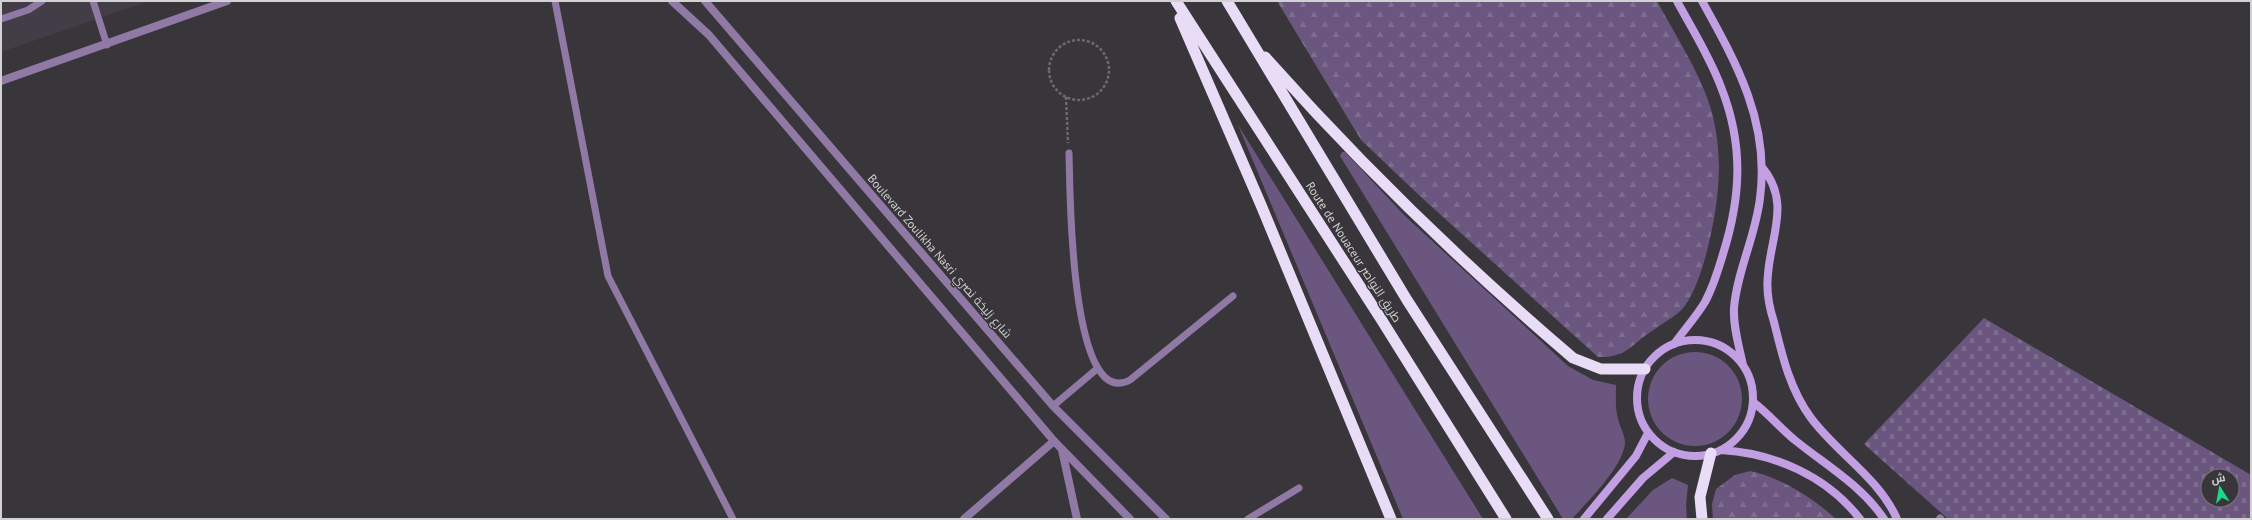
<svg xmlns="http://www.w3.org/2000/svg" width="2252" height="520" font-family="'PT Sans',Cairo,sans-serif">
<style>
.built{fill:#423d47}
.green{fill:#6b567f}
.forest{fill:url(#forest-firs)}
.cemetery{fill:url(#cemetery-stones);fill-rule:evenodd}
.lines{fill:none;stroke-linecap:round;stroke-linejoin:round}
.path{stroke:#6c6a6e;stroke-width:2.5;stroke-dasharray:3 2;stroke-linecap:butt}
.service{stroke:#907aa5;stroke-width:7}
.minor{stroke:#907aa5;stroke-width:8}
.tertiary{stroke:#907aa5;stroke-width:8}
.secondary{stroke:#c29fe3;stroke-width:8}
.trunk{stroke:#e8dcf6;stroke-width:11}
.labels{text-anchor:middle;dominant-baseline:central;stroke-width:3;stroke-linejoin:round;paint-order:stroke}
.street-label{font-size:12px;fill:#d2d1d3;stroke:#38363a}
</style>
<defs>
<pattern id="forest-firs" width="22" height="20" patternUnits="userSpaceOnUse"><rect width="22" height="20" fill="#6b567f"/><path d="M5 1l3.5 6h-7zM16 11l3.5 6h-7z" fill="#7f6d90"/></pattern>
<pattern id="cemetery-stones" width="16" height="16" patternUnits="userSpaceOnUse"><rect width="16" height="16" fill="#6b567f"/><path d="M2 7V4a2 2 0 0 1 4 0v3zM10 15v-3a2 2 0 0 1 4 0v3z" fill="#7f6d90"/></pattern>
</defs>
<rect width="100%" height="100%" fill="#38363a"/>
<path class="built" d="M1 1H149L1 52Z"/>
<path class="green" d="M1238 125 1483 519H1403Z
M1342 152H1345L1405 216 1568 366 1593 380 1616 385C1616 396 1615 408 1618 419 1620 427 1625 435 1625 443 1623 467 1588 501 1572 519H1563L1340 156Z
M1648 399a47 47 0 1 1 94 0a47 47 0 1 1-94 0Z
M1672 478 1688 485 1686 505 1687 519H1626L1653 490Z"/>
<path class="forest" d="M1277 1H1657C1675 35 1698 69 1710 106 1725 155 1719 205 1706 255 1701 272 1695 292 1684 307 1677 316 1664 322 1655 329 1632 343 1628 358 1598 357L1422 198 1361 140Z
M1750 471C1780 477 1813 498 1836 519H1713L1712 504 1716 489 1735 475Z"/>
<path class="cemetery" d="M1984 318 2251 475V519H1948L1864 444ZM2208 476H2232V500H2208Z"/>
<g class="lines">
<path class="path" d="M1049 70a30 30 0 1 1 60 0a30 30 0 1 1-60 0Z
M1066 97 1068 143"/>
<path class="service" d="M93 1 107 45
M555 1 608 276 733 519
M1 19 28 10 42 1
M1069 153C1070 182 1069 413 1130 380L1233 296
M1053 406 1098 368
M1940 518 1941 519
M1248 519 1299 488"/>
<path class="minor" d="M1062 450 1077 519
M964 519 1054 441"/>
<path class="tertiary" d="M672 1 709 35 1054 441 1130 519
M705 1 1053 406 1166 519
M1 81 227 1"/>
<path class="secondary" d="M1702 1C1737 64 1770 123 1760 198 1756 235 1737 271 1734 308 1733 327 1739 346 1743 365
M1762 167C1791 202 1771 235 1768 274 1766 291 1769 307 1774 322 1782 355 1790 390 1811 418 1837 453 1879 478 1897 519
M1637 398a58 58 0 1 1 116 0a58 58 0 1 1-116 0Z
M1674 344C1684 330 1696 317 1705 302 1713 287 1718 271 1723 254 1741 197 1744 145 1721 87 1710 57 1692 29 1677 1
M1753 402C1769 414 1781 429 1796 441 1827 466 1862 486 1884 519
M1721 450C1774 453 1827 476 1860 519
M1584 519 1636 456 1648 433
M1607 519 1643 478 1674 452"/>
<path class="trunk" d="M1176 1 1381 319 1506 519
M1227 1 1407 300 1548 519
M1180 18 1261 205 1391 519
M1265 57C1360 164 1464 265 1573 358L1601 369H1645
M1702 519 1700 497 1711 453"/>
</g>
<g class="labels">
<g class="street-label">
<text transform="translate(1354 252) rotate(57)">Route de Nouaceur طريق النواصر</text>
<text transform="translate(940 256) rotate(49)">Boulevard Zoulikha Nasri شارع زليخة نصري</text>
</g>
</g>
<rect width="2252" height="520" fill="none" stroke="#d2d1d3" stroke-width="4"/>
<g transform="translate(2220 488) rotate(349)"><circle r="19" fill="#38363a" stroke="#767477"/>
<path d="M0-3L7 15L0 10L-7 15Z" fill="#18d989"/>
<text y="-6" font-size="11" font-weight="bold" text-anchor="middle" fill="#d2d1d3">ش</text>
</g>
</svg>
